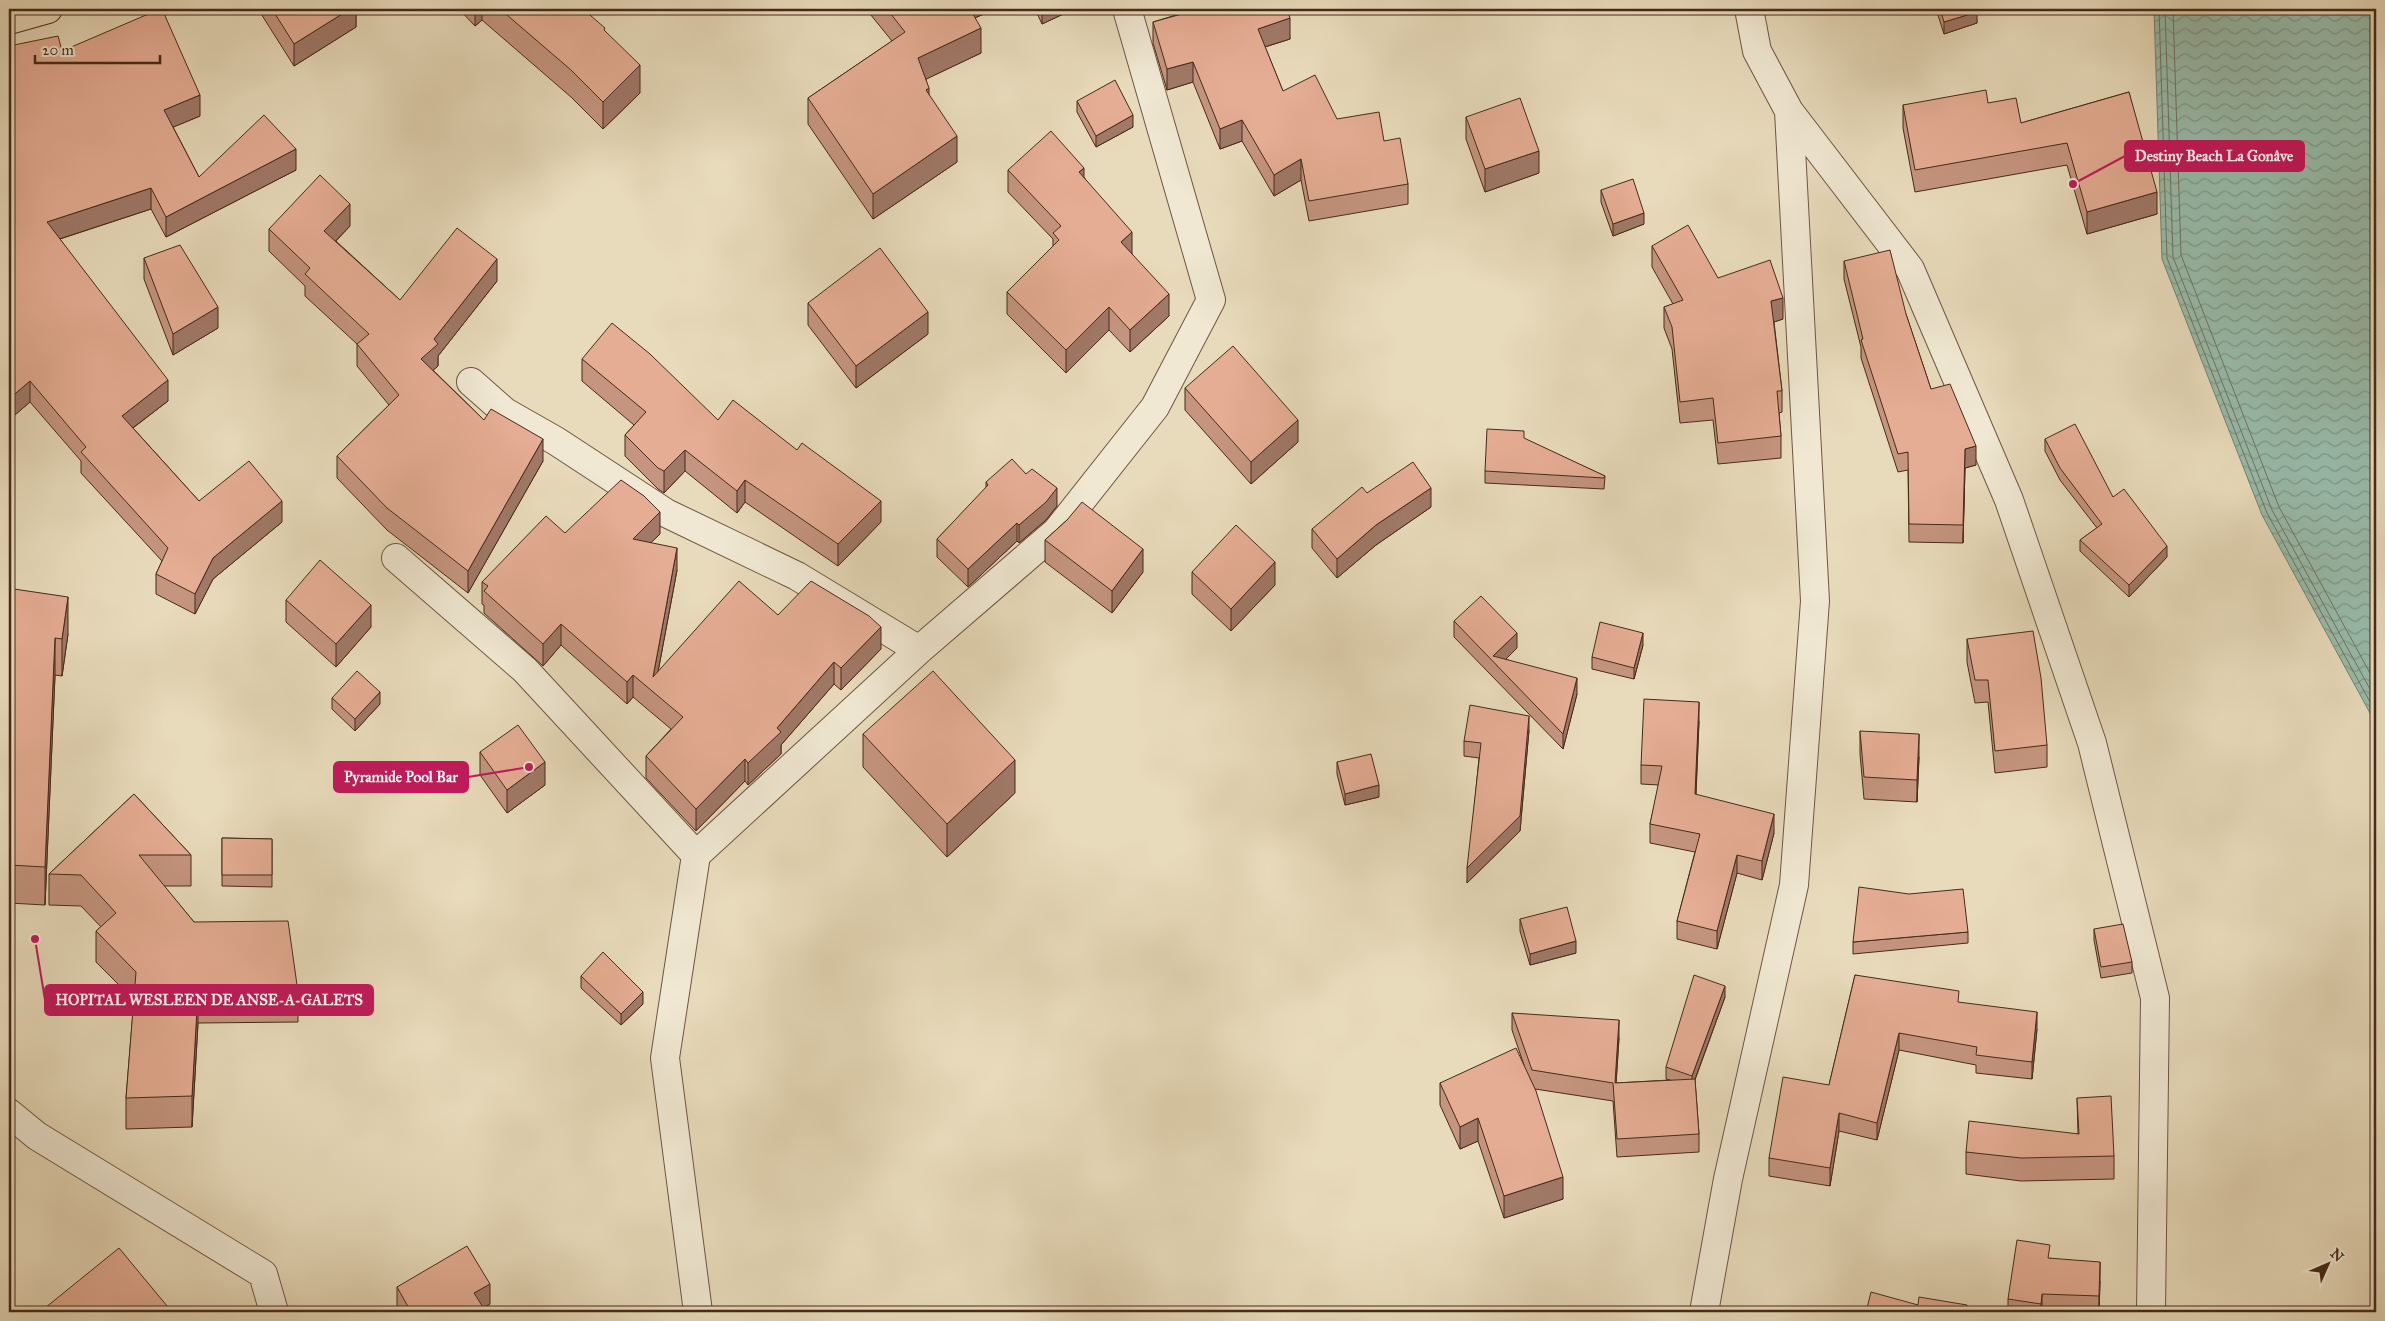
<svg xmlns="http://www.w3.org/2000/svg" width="2385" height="1321" font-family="'IM FELL Great Primer',serif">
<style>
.water{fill:url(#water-waves);stroke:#778271}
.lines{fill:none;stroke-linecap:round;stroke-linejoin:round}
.shore{stroke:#6f7362;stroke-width:1}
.minor-casing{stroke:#6e5642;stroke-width:30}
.primary-casing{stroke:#462a1a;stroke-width:30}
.minor{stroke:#f0e8d3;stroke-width:28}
.primary{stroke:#e8dbbb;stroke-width:28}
.wall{fill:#c5957f;stroke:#462a1a}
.shaded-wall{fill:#a07968;stroke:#462a1a}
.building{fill:#e5ad94;stroke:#462a1a}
.leader{fill:none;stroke:#c2185b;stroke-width:2}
.callout-dot{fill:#c2185b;stroke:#f0e8d3;stroke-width:2}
.callout{fill:#c2185b;stroke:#c2185b;stroke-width:2}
.callout-label{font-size:15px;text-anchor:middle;font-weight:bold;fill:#fff}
</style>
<defs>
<pattern id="water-waves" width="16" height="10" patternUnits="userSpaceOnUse" patternTransform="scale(1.25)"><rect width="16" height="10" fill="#98bcab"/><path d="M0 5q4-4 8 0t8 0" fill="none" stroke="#7e998a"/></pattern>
</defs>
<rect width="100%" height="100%" fill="#e8dbbb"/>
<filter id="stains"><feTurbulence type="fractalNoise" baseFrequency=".004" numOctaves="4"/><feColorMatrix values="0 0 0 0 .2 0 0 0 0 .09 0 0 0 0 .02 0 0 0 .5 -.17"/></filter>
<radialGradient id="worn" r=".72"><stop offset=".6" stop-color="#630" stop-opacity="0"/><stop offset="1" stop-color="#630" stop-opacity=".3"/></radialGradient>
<path class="water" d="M2154 9H2376V724L2262 515 2162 259Z"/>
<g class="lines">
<path class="shore" d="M2159 9 2167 258 2267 513 2376 713
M2165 9 2173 257 2272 510 2376 700
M2173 9 2181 255 2279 507 2376 684"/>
<g class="minor-casing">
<path id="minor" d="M1789 111 1910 269 2009 500 2092 743 2155 998 2151 1312
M471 382 505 412 556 441 666 513 797 576 919 650
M396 558 525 670 696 855
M9 1113 37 1136 263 1274 274 1312
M698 1312 665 1058 696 855 919 650 1057 531 1155 407 1211 300 1127 9
M1704 1312 1728 1179 1794 885 1815 601 1789 111 1757 51 1749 9"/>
</g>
<g class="primary-casing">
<path id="primary" d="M9 20 48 9"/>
</g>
<use href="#minor" class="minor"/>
<use href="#primary" class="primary"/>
</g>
<path class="wall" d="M258 9H356V27L294 66Z
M459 9H583L605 31 640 93 603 129 571 97 482 20 475 26Z
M866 9H995L975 18 981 53 926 79 929 95 957 162 873 219 808 124V98L892 41Z
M1035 9H1074L1042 24Z
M1188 9H1287L1290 39 1265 47 1283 91 1337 119 1384 141 1408 184V204L1309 221 1301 180 1274 196 1242 141 1220 149 1193 82 1167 90 1153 43V22L1189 11Z
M1936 9H1976L1977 23 1944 34Z
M62 51 200 116 173 127 199 177 296 170 166 237 151 209 60 239 168 401 133 428 199 501 282 522 213 579 195 614 156 594V574L162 561 81 473V461L30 402 9 420Z
M2129 92 2157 214 2087 234 2067 165 1915 192 1903 128V105L1988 103 2021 123Z
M1077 101 1133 127 1096 147 1077 112Z
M1466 117 1539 173 1485 192 1466 139Z
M1008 170 1084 177 1132 254 1169 316 1130 352 1109 330 1066 373 1007 314V292L1053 246V239L1008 192Z
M1601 190 1644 224 1613 236 1601 202Z
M350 226 336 241 400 300 497 281 438 356V366L433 370 484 420 543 461 468 593 387 530 337 478V456L389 405 357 366V344L305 296V286L269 251V229Z
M1652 246 1718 278 1783 319 1774 322 1782 391V412L1779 413 1781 436V458L1718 464 1713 420 1680 423 1672 349 1664 328V307L1673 304 1652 267Z
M144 258 218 328 173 355 144 279Z
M1844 261 1906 314 1931 389 1976 465 1965 468 1963 543 1909 542 1908 470 1898 472 1861 358V347L1844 279Z
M808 303 928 334 856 388 808 325Z
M582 359 718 420 881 522 838 566 745 502 737 513 685 471 664 493 658 489 625 456V435L634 425 582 381Z
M1185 388 1298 442 1251 484 1185 410Z
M1524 439 1605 476 1604 489 1485 483V471Z
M2045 439 2113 497 2167 557 2129 597 2080 551V540L2097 528 2060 480 2045 451Z
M1026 474 1057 506 1046 520 1019 543 1017 541 968 587 937 557V539L986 488V482Z
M1367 493 1431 507 1376 545 1337 578 1312 548V529Z
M1067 520 1143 572 1112 613 1045 562V540Z
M565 533 660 534 651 542 677 570 658 672 778 615 881 649 841 690 834 684 781 745V754L748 785 745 781 696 831 646 778V756L671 729 633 697 627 704 561 645 543 666 484 613V605L482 604V582Z
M1192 572 1275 585 1231 631 1192 594Z
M286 600 371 627 336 667 286 622Z
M1454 621 1517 648 1506 659 1577 694 1563 749 1454 637Z
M9 629 68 634 62 676 55 675 45 905 9 903Z
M1967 639 2047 745V767L1995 773 1988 702 1975 703 1967 662Z
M1643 645 1634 679 1592 669V657Z
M332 698 380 704 355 731 332 709Z
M1699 721 1696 795 1774 833 1762 880 1737 873 1717 949 1677 939V921L1695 852 1650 843V824L1659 785 1641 784V765Z
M1529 730 1520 831 1467 883 1479 758 1464 756V741Z
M1860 731 1919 757 1917 802 1864 799 1860 754Z
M863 734 1015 793 947 857 863 767Z
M480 752 545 785 507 813 480 775Z
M1337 762 1379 797 1345 805 1337 774Z
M134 794 191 855V886H164L194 922 298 992V1022L198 1023 192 1127 126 1129V1098L134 1000 96 962V931L101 927 81 906 49 905V874Z
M222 838 272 839V887L222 886Z
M1520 919 1576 953 1530 965 1520 931Z
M2094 929 2132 962V973L2101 978 2094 940Z
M1968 932V943L1853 954V942Z
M1855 975 1959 1003 2037 1029 2032 1079 1976 1073V1065L1899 1050 1877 1140 1839 1131 1830 1186 1769 1176V1158L1829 1085Z
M581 976 643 1004 621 1025 581 988Z
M1725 997 1695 1080 1699 1134V1152L1617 1157 1613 1101 1535 1089 1563 1199 1504 1218 1478 1141 1460 1149 1440 1105V1083L1524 1065 1512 1030V1013L1619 1038 1616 1083 1670 1080 1666 1079V1067Z
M2077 1098 2114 1156V1179L2021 1181 1966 1174V1152L2078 1134Z
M2050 1258 2100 1281 2099 1312H2008V1299Z
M397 1287 490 1304 483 1308 486 1312H400L397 1307Z"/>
<path class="shaded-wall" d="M350 9H356V27L294 66V44Z
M475 9H482V20L475 26Z
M963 9H995L963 23Z
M1042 9H1074L1042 24Z
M1977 12V23L1944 34V22Z
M1290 18V39L1258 49V29Z
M981 28V53L918 83V58Z
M1193 62V82L1167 90V69Z
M640 65V93L603 129V102Z
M929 88V113L926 90Z
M200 95V116L164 131V110Z
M1133 115V127L1096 147V136Z
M1242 120V141L1220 149V129Z
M957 136V162L873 219V194Z
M296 149V170L166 237V217Z
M1539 151V173L1485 192V169Z
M1301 159V180L1274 196V175Z
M1084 168V190L1079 172Z
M151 188V209L47 243V222Z
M2157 192V214L2087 234V212Z
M350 204V226L324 253V231Z
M1644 213V224L1613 236V224Z
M1132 232V255L1121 242Z
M497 259V281L438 356V366L421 381V359L434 339Z
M1169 294V316L1130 352V330Z
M1783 298V319L1771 323V301Z
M218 307V328L173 355V334Z
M1109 307V330L1066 373V350Z
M928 312V334L856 388V366Z
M168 380V401L122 436V416Z
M30 381V402L9 420V399Z
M1298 420V442L1251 484V462Z
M543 439V461L468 593V571Z
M1976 446V465L1965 468 1963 543 1965 449Z
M685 450V471L664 493V471Z
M745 480V502L737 513V491Z
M1057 488V506L1046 520 1019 543V525Z
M1431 488V507L1376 545 1337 578V559L1376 525Z
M282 501V522L213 579 195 614V594L213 558Z
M881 501V522L838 566V544Z
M660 512V534L633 560V539Z
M1017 523V541L968 587V569Z
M2167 546V557L2129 597V585Z
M677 548V570L654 693 653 677Z
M1143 549V572L1112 613V591Z
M1275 562V585L1231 631V609Z
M68 597V634L62 676V639Z
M371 605V627L336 667V644Z
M561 624V645L543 666V644Z
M881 627V649L841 690V668Z
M1517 633V648L1498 667 1493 656Z
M1643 633V645L1634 679V668Z
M55 638V675L45 905V867Z
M834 662V684L781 745V754L748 785V763L777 728Z
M633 675V697L627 704V682Z
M1577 678V694L1563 749V734Z
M380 692V704L355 731V719Z
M1699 702V721L1695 813V794Z
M1529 716V730L1520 831 1467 883V868Z
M1919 734V757L1917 802V780Z
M745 759V781L696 831V809Z
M1015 760V793L947 857V824Z
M545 762V785L507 813V790Z
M1379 785V797L1345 805V794Z
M1774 814V833L1762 880V861Z
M1737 855V873L1717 949V931Z
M1576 941V953L1530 965V954Z
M1725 986V997L1692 1087V1076Z
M198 992V1023L192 1127V1096Z
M643 992V1004L621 1025V1014Z
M2037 1012V1029L2032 1079V1062Z
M1619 1020V1038L1615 1101V1083Z
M1899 1033V1050L1877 1140V1123Z
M1839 1113V1131L1830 1186V1168Z
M1478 1118V1141L1460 1149V1127Z
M1563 1177V1199L1504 1218V1196Z
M2100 1262V1281L2099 1312V1296Z
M490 1284V1304L475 1312 474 1293Z
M2042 1294V1312H2041V1304Z"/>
<path class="building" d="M160 9H162L200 95 164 110 199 177 264 115 296 149 166 217 151 188 47 222 168 380 122 416 199 501 249 461 282 501 213 558 195 594 156 574 168 548 81 452 86 447 30 381 9 399V46L58 36 62 51Z
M272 9H350L294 44Z
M500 9H583L605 28 604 30 640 65 603 102 571 70Z
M887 9H970L981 28 918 58 929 88 926 90 957 136 873 194 808 98 905 32Z
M1195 9H1287L1290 18 1258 29 1283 91 1315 75 1337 119 1379 112 1384 141 1400 138 1408 184 1309 201 1301 159 1274 175 1242 120 1220 129 1193 62 1167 69 1153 22 1196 10Z
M1940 9H1976L1977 12 1944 22Z
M1115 80 1133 115 1096 136 1077 101Z
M1986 90 1988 103 2016 98 2021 123 2129 92 2157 192 2087 212 2067 143 1915 170 1903 105Z
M1520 98 1539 151 1485 169 1466 117Z
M1051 131 1084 168 1079 172 1132 232 1121 242 1169 294 1130 330 1109 307 1066 350 1007 292 1059 240 1053 233 1061 226 1008 170Z
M320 175 350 204 324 231 400 300 457 228 497 259 434 339 438 344 421 359 484 420 491 409 543 439 468 571 387 508 337 456 399 395 357 344 369 334 305 274 310 268 269 229Z
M1633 179 1644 213 1613 224 1601 190Z
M1688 225 1718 278 1770 260 1783 298 1771 301 1782 391H1777L1781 436 1718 443 1713 398 1680 402 1672 327 1664 307 1683 300 1652 246Z
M180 245 218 307 173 334 144 258Z
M880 248 928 312 856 366 808 303Z
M1890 250 1906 314 1931 389 1950 384 1976 446 1965 449 1963 525 1909 524 1908 452 1898 454 1861 340 1863 339 1844 261Z
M612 323 650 354 718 420 733 400 797 450 802 443 881 501 838 544 745 480 737 491 685 450 664 471 658 468 625 435 646 412 582 359Z
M1233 346 1298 420 1251 462 1185 388Z
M2075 424 2113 497 2124 489 2167 546 2129 585 2080 540 2102 524 2060 468 2045 439Z
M1487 429 1524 431V438L1605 476 1604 478 1485 471Z
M1012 459 1026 474 1032 469 1057 488 1046 502 1019 525 1017 523 968 569 937 539 988 485 986 482Z
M1413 462 1431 488 1376 525 1337 559 1312 529 1362 487 1367 493Z
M621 480 644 496 660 512 633 539 677 548 653 677 739 581 778 615 811 581 869 616 881 627 841 668 834 662 777 728 781 732 748 763 745 759 696 809 646 756 683 717 633 675 627 682 561 624 543 644 484 591 488 586 482 582 546 516 565 533Z
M1082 502 1143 549 1112 591 1045 540 1067 520Z
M1236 525 1275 562 1231 609 1192 572Z
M320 560 371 605 336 644 286 600Z
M14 589 68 597 62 639 55 638 45 867 9 865V629Z
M1481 596 1517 633 1493 656 1577 678 1563 734 1454 621Z
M1600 622 1643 633 1634 668 1592 657Z
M2033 631 2041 678 2047 745 1995 751 1988 680H1975L1967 639Z
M357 671 380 692 355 719 332 698Z
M933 671 1015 760 947 824 863 734Z
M1644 699 1699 702 1695 794 1774 814 1762 861 1737 855 1717 931 1677 921 1700 834 1650 824 1662 766 1641 765Z
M1470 705 1529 716 1520 816 1467 868 1481 743 1464 741Z
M518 725 545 762 507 790 480 752Z
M1860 731 1919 734 1917 780 1864 777Z
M1371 754 1379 785 1345 794 1337 762Z
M134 794 191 855H139L194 922 288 921 298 992H198L192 1096 126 1098 136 972 96 931 116 913 81 875 49 874Z
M222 838 272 839V875H222Z
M1859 887 1909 894 1963 889 1968 932 1853 942Z
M1567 907 1576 941 1530 954 1520 919Z
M2123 924 2132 962 2101 967 2094 929Z
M603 952 643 992 621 1014 581 976Z
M1694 975 1725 986 1692 1076 1666 1067Z
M1855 975 1959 991 1958 1002 2037 1012 2032 1062 1976 1055 1977 1047 1899 1033 1877 1123 1839 1113 1830 1168 1769 1158 1783 1077 1829 1085Z
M1512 1013 1619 1020 1615 1083 1695 1079 1699 1134 1617 1139 1613 1083 1532 1070Z
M1516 1048 1536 1091 1563 1177 1504 1196 1478 1118 1460 1127 1440 1083Z
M2111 1096 2114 1156 2021 1158 1966 1152 1969 1121 2079 1134 2077 1098Z
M2017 1240 2050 1245 2048 1258 2100 1262 2099 1296 2042 1294 2041 1304 2008 1299Z
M467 1246 490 1284 474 1293 486 1312H411L397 1287Z
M119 1248 172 1312H40Z
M1871 1292 1918 1305 1919 1297 1967 1305 1966 1312H1866Z
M1828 1307 1849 1312H1827Z"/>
<path class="leader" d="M2073 184L2125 156M529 767L468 777M35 939L45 1000"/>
<g class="callout-dot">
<circle cx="2073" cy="184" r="5"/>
<circle cx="529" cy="767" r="5"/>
<circle cx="35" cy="939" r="5"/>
</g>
<g class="callout">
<rect x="2125" y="141" width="179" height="30" rx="5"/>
<rect x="334" y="762" width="134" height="30" rx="5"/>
<rect x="45" y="985" width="328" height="30" rx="5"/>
</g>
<g class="callout-label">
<text x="2214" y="161">Destiny Beach La Gonâve</text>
<text x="401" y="782">Pyramide Pool Bar</text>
<text x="209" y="1005">HOPITAL WESLEEN DE ANSE-A-GALETS</text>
</g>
<rect width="2385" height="1321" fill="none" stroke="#e8dbbb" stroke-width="30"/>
<rect x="10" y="10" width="2365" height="1301" fill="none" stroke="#462a1a" stroke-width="2.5"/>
<rect x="15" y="15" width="2355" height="1291" fill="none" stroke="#462a1a"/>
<g transform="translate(2328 1264) rotate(45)" stroke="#f0e8d3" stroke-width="4" paint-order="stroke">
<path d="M0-4L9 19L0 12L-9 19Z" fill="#462a1a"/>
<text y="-8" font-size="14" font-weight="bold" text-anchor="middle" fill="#462a1a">N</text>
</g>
<path d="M35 55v8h125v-8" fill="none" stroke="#462a1a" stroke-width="2.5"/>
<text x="42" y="55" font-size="15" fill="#462a1a" stroke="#f0e8d3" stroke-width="4" paint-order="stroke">20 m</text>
<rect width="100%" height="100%" filter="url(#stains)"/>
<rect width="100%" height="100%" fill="url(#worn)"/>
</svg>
